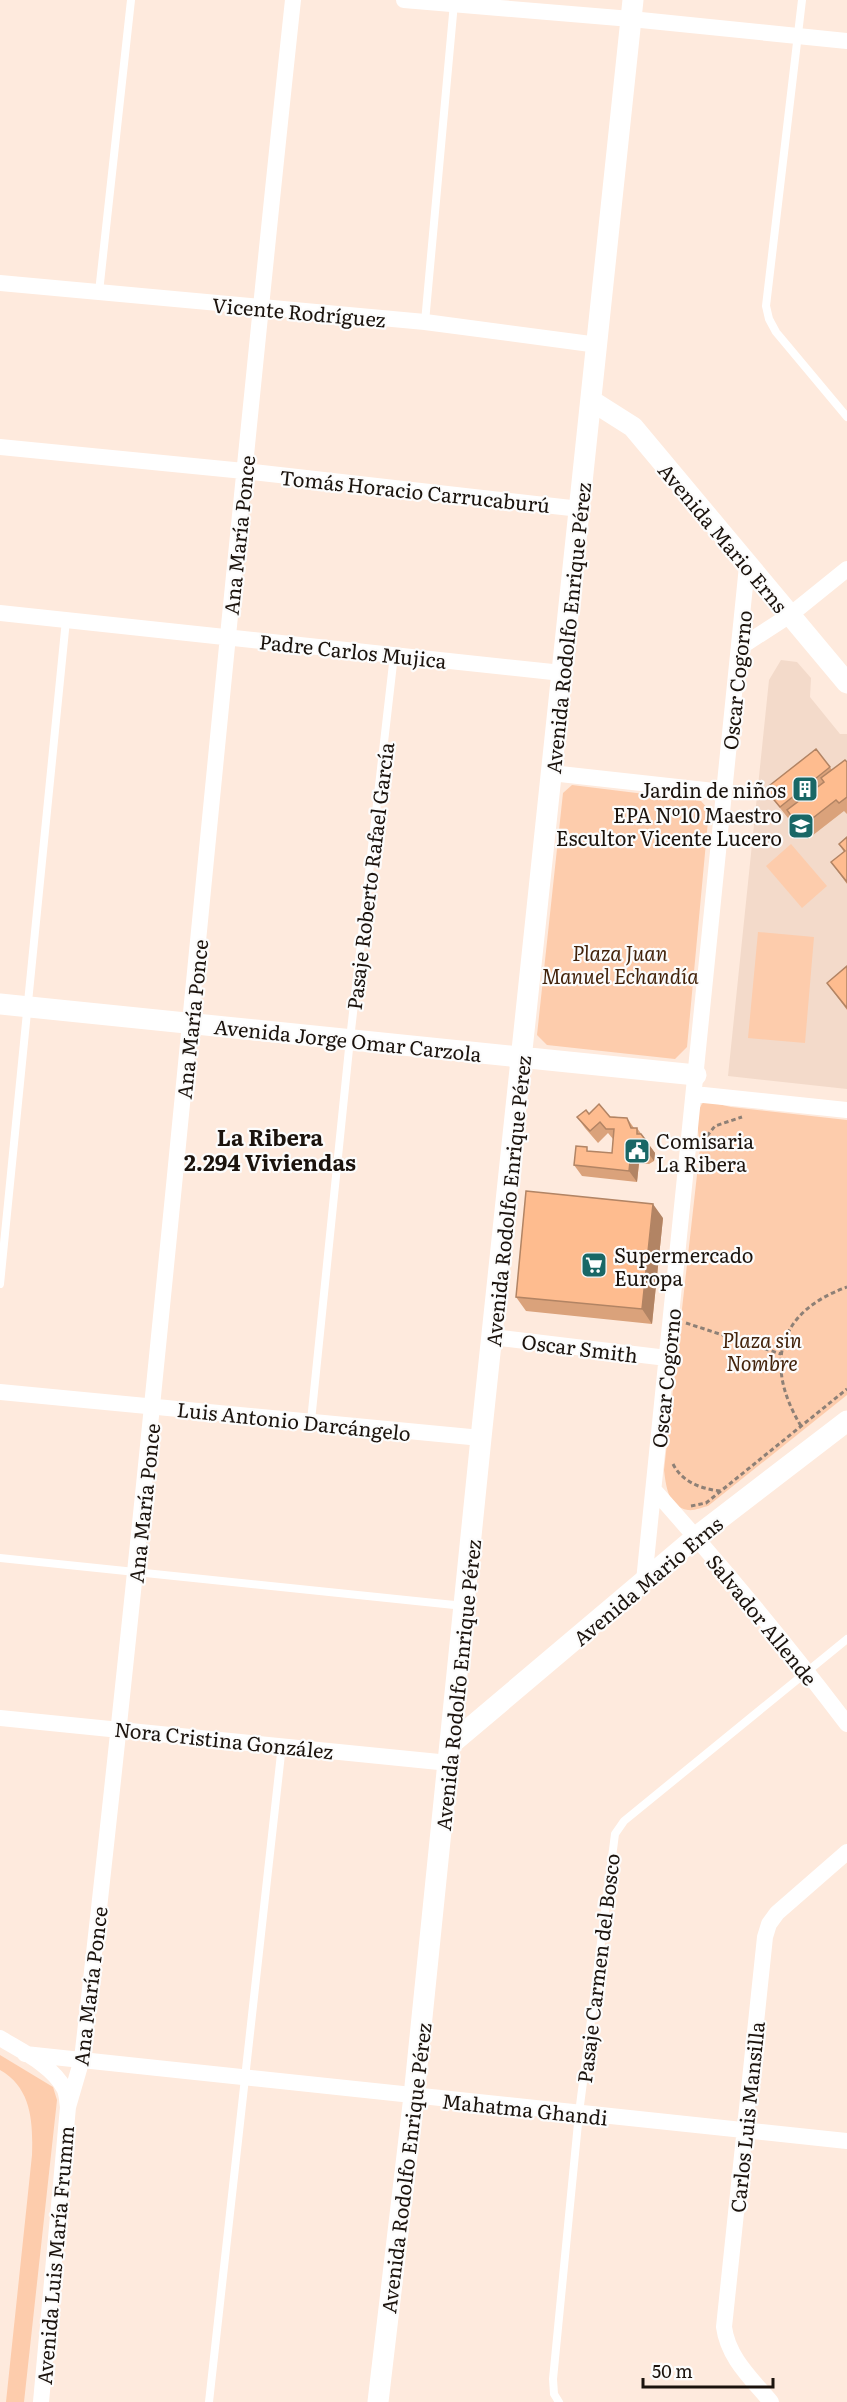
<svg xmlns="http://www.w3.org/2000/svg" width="847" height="2402" font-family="Literata,serif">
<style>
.built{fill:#f3daca}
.green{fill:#fdccac}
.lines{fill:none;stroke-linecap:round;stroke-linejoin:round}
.path{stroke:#8e8076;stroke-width:3;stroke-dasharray:4.5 3;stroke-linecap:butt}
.service{stroke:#fff;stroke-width:8}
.minor{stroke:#fff;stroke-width:16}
.tertiary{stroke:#fff;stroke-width:21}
.wall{fill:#daa27b}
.shaded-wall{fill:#b28464}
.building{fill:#febc8f;stroke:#b28464;stroke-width:1.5}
.labels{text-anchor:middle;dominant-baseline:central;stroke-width:4.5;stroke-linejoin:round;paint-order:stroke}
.street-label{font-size:20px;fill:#1b130d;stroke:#fcfcfc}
.poi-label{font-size:20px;fill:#1b130d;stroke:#fcfcfc;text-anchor:end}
.park-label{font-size:20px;font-style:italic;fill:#43230b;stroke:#fcfcfc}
.quarter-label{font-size:22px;font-weight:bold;fill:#1b130d;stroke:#fcfcfc}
</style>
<rect width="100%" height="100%" fill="#feeadd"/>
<path class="built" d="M781 660 797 662 811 678 810 697 840 734H847V1089L728 1076 769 680Z"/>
<path class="green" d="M572 785 701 801 709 810 687 1047 675 1059 547 1045 537 1035 563 793Z
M791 844 827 886 802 908 766 866Z
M758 932 814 937 805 1043 748 1038Z
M705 1101 731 1107 847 1120V1395L708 1506C703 1507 694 1511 688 1510 668 1507 666 1486 664 1470L700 1148C699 1134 693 1110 705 1101Z
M0 2055 53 2087 57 2100 24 2402H6L32 2155C33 2123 32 2088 0 2070Z"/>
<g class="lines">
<path class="path" d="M707 1136 715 1126 742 1117
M686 1323 781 1354
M801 1426C764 1365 777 1312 847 1287
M673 1464C682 1482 701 1489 721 1491
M691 1506 706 1503 847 1389"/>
<path class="service" d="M802 0 766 306 769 319 776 332 847 417
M99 292 131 0
M425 322 454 3
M0 1284 66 620
M311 1421 350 1039 394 655
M0 1558 464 1606
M209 2402 282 1745
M559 2402 554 2394 553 2379 579 2113 615 1834 624 1821 847 1639"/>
<path class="minor" d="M404 0 631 19 847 41
M0 283 425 322 598 345
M0 447 244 471 580 509
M0 613 562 673
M739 648 790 615 847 569
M551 773 723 792
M694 1094 847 1110
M492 1337 667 1358
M0 1392 481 1438
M654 1490C721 1565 786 1643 847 1724
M644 1581 747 566
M0 1718 449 1763
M0 2038C21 2051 52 2065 64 2088 67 2093 67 2101 68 2107
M25 2054 847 2141
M41 2402 68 2107 82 2059C161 1373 219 686 293 0
M771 2402C752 2379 728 2358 724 2327L765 1937 769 1924 777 1913 847 1852"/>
<path class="tertiary" d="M592 401 633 427 847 683
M0 1004 696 1075
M451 1744 696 1537 847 1421
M378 2402 414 2096 481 1438 633 0"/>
</g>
<path class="wall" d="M816 749 832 770 847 762V814L844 811 808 839 791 816 788 818 765 789Z
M847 837V884L831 862 844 852 839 844Z
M847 966V1010L827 983Z
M589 1114 627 1118 634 1128H637L655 1153 654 1161 649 1164 639 1163 637 1182 582 1176 574 1165 590 1151 612 1153 613 1139 608 1133 598 1143 585 1128 577 1117Z
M663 1218 652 1324 526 1311 516 1297Z"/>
<path class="shaded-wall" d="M647 1142 655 1153 654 1161 646 1150Z
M631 1152 639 1163 637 1182 629 1171Z
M653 1204 663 1218 652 1324 642 1309Z"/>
<path class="building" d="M816 749 830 767 780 807 765 789Z
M845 760 847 762V797L839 803 836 800 800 828 787 810 824 782 821 778Z
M847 837V882L831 862 845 851 839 844Z
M847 966V1008L827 983Z
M599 1104 610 1117 627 1118 631 1128H637V1134H641L647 1142 646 1150 641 1153 631 1152 629 1171 574 1165 576 1146 587 1147V1151L612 1153 614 1129H606L600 1122 590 1131 577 1117 586 1110 589 1114Z
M526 1191 653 1204 642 1309 516 1297Z"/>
<defs>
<g id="building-square" transform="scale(1.35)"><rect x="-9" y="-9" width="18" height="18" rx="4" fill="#196766" stroke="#fcfcfc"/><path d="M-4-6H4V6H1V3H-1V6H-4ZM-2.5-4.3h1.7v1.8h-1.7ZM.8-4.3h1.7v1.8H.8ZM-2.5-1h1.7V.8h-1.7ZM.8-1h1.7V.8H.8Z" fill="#fff"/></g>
<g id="school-square" transform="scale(1.35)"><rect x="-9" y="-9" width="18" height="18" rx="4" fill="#196766" stroke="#fcfcfc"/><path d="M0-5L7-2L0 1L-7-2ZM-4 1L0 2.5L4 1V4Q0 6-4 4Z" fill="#fff"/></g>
<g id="civic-square" transform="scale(1.35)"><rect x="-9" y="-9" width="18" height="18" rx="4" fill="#196766" stroke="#fcfcfc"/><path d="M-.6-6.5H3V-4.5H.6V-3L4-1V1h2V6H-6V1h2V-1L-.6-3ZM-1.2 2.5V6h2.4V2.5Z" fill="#fff"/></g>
<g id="supermarket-square" transform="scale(1.35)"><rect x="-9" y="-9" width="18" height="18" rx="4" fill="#196766" stroke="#fcfcfc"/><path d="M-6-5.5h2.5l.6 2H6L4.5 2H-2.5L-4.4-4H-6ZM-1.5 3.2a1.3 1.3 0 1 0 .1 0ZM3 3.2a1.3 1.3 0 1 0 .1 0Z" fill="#fff"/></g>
</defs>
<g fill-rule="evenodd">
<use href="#building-square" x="805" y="789"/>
<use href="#school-square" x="801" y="826"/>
<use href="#civic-square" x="637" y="1151"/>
<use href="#supermarket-square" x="594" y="1265"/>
</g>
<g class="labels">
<g class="street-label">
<text transform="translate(299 311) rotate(5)">Vicente Rodríguez</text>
<text transform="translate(415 490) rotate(6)">Tomás Horacio Carrucaburú</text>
<text transform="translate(238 535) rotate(-84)">Ana María Ponce</text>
<text transform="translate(724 537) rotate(50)">Avenida Mario Erns</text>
<text transform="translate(567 628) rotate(-84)">Avenida Rodolfo Enrique Pérez</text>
<text transform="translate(353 650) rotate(6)">Padre Carlos Mujica</text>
<text transform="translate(736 680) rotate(-84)">Oscar Cogorno</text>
<text transform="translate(369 876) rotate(-83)">Pasaje Roberto Rafael García</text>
<text transform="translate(191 1019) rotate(-84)">Ana María Ponce</text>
<text transform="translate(348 1039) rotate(6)">Avenida Jorge Omar Carzola</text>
<text transform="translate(507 1201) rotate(-84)">Avenida Rodolfo Enrique Pérez</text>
<text transform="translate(580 1347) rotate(7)">Oscar Smith</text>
<text transform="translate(665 1378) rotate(-84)">Oscar Cogorno</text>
<text transform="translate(294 1420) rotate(6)">Luis Antonio Darcángelo</text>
<text transform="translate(143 1503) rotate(-84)">Ana María Ponce</text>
<text transform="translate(647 1580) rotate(-40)">Avenida Mario Erns</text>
<text transform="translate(763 1619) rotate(51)">Salvador Allende</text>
<text transform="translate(457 1685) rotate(-84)">Avenida Rodolfo Enrique Pérez</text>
<text transform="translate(224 1739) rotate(6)">Nora Cristina González</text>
<text transform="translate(597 1968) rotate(-83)">Pasaje Carmen del Bosco</text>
<text transform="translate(89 1986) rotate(-83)">Ana María Ponce</text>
<text transform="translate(525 2108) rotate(6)">Mahatma Ghandi</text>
<text transform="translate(746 2117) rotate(-84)">Carlos Luis Mansilla</text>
<text transform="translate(405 2168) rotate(-83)">Avenida Rodolfo Enrique Pérez</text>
<text transform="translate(54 2255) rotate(-85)">Avenida Luis María Frumm</text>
</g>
<g class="poi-label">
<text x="786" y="789">Jardin de niños</text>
<text x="782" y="814">EPA Nº10 Maestro<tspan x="782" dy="23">Escultor Vicente Lucero</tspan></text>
<text x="656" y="1140" text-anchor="start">Comisaria<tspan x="656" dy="23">La Ribera</tspan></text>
<text x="614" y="1254" text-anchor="start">Supermercado<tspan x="614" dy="23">Europa</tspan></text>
</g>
<g class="park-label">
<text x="620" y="952">Plaza Juan<tspan x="620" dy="23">Manuel Echandía</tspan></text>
<text x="762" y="1339">Plaza sin<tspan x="762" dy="23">Nombre</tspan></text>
</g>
<g class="quarter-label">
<text x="270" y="1136">La Ribera<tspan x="270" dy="25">2.294 Viviendas</tspan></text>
</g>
</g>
<path d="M643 2378v9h130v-9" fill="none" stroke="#1b130d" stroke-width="3"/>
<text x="652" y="2378" font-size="18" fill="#1b130d" stroke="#fcfcfc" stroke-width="4.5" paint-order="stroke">50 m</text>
</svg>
